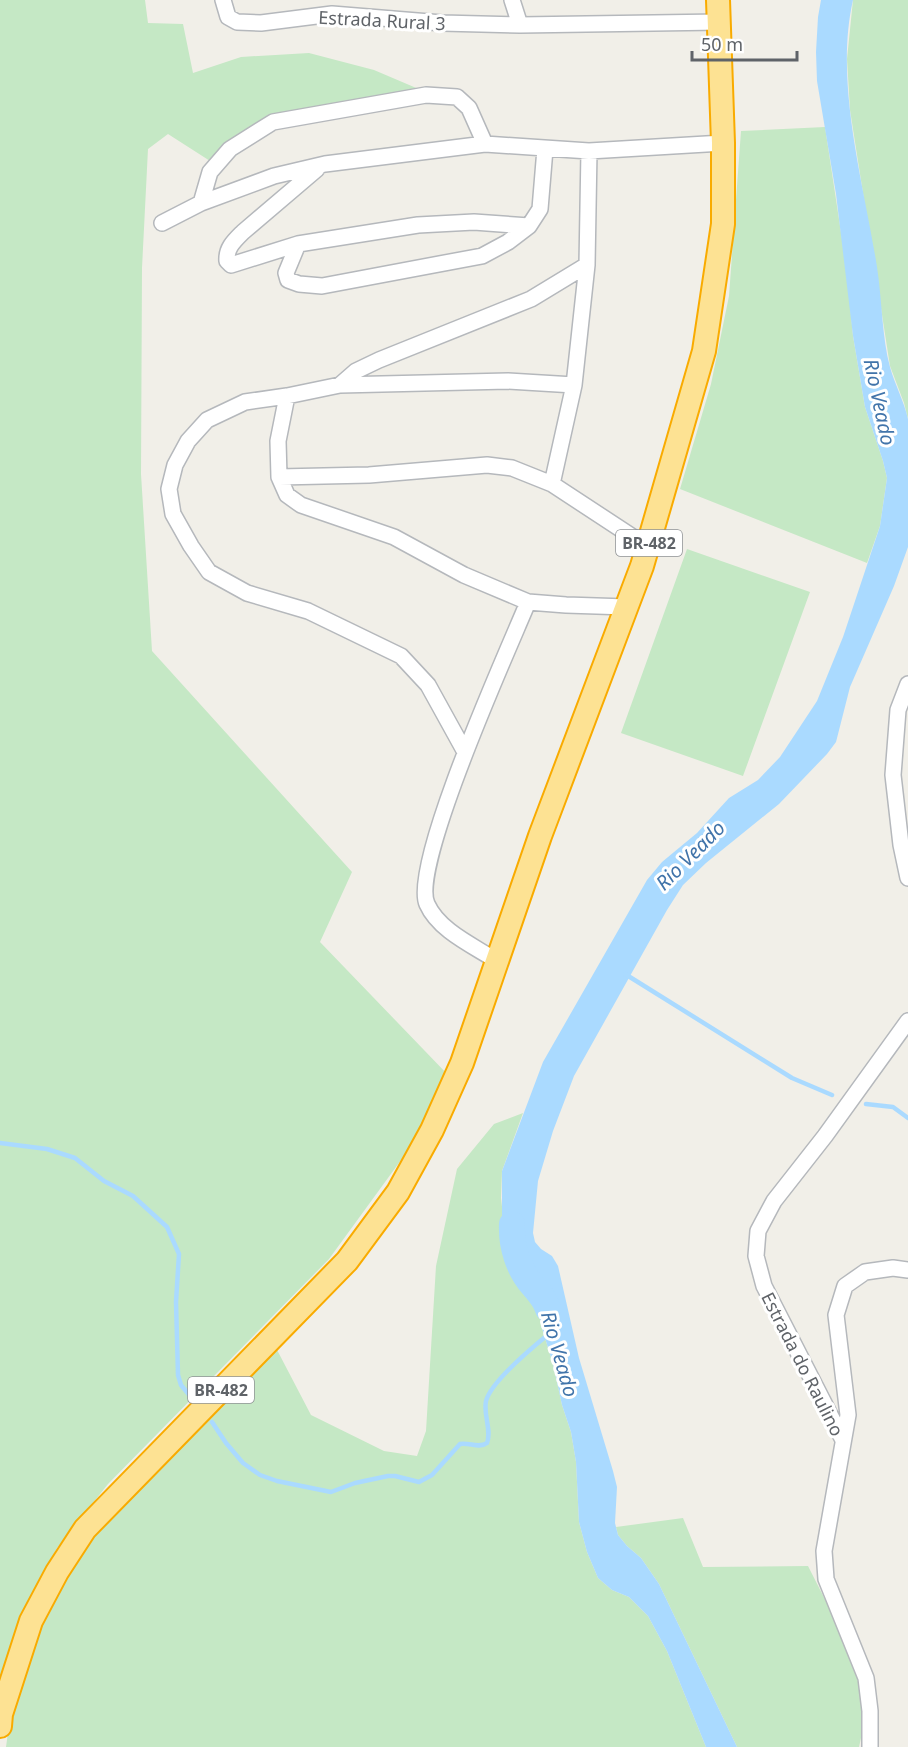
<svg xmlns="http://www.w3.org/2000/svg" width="908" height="1747" font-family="'Noto Sans',sans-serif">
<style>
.green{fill:#c5e8c5}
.water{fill:#aadaff}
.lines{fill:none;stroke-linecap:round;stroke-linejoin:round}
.stream{stroke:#aadaff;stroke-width:4.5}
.river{stroke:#aadaff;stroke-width:26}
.minor-casing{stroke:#b5b8bc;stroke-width:18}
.highway-casing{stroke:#f9ab00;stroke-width:26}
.minor{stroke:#fff;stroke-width:15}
.highway{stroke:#fde293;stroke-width:22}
.labels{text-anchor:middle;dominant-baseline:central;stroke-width:6;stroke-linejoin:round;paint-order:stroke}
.shield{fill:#fff;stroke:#8f9295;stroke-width:1.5}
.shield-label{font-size:16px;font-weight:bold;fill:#5f6368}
.street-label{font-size:18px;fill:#5f6368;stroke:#fff}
.water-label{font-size:20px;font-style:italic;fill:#4174aa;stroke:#fff}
</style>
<rect width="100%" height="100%" fill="#f1efe8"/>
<path class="green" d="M0 0H145L148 23 183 24 193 73 241 57 309 53 374 70 421 90 296 116 256 139 221 168 168 134 148 149 142 268 141 474 152 651 352 872 320 942 450 1077 428 1123 329 1259 108 1484 57 1548 31 1595 11 1643 0 1680Z
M853 0H908V419L904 403 890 366 850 110 847 59Z
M825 127 847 272 853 336 865 407 883 461 887 478 880 526 867 563 680 489 711 384 729 296 741 131Z
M687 549 810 592 743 776 621 733Z
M523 1113 502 1171 501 1198 506 1241 524 1270 539 1302 541 1325 553 1364 562 1405 571 1432 576 1462 579 1522 587 1552 598 1578 612 1590 629 1597 648 1616 667 1651 706 1747H6L9 1725 41 1618 82 1546 275 1346 311 1415 384 1451 417 1456 426 1431 436 1266 457 1169 494 1124Z
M683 1518 703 1567 808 1566 841 1631 861 1689V1738L859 1747H737L659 1584 641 1558 627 1546 618 1535 616 1527Z"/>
<path class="water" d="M821 0H853C834 83 864 184 877 267 882 299 882 338 890 367 895 385 904 401 908 419V547L894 586 850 687 836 742 827 754 779 804 706 863 683 885 667 910 574 1076 553 1131 538 1181 533 1233 535 1242 541 1249 552 1256 558 1266 579 1358 613 1471 617 1487 615 1523 618 1535 627 1546 641 1558 659 1584 737 1747H706L667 1651 648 1616 629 1597 612 1590 598 1578 587 1552 579 1522 576 1462 571 1432 562 1405 553 1364 541 1325 539 1302 524 1270 506 1241 502 1218V1171L543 1062 647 880 662 862 697 833 729 798 758 780 780 757 817 701 843 637 880 526 887 478 883 461 865 407 853 336 836 194 817 81 816 52 818 17Z"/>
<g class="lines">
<path class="stream" d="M625 974 792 1078 832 1095
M866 1104 893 1107 908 1118
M0 1143 47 1149 75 1158 104 1181 133 1196 167 1227 179 1254 176 1302 178 1375 181 1385 195 1402
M212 1422 226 1443 243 1463 260 1475 277 1481 331 1492 355 1483 388 1476H395L419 1482 432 1475 460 1444C469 1442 479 1449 487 1443 492 1430 483 1415 486 1401 491 1382 534 1346 550 1333"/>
<path class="river" d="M512 1224C511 1246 518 1269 533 1286 540 1294 545 1299 548 1309"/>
<g class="minor-casing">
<path id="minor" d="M223 0 228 17 237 22 261 23 332 14 442 23 520 25 720 22
M512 0 520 25
M317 169 243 232C234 241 226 248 227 261L231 265 298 244 418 225 474 222 529 226
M201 203 210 172 230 149 273 122 426 95 457 97 469 108 485 144
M162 223 201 203 274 176 325 164 485 144 589 151 723 143
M298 244 286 273 288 280 299 284 322 286 482 256 508 242 529 226 540 209 545 149
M340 385 356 371 379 360 531 299 587 265
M287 396 278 441 279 477 287 495 301 505 394 537 464 575 528 602 566 605 627 607
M279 477 369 475 487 465 512 468 552 484 648 547
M552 484 574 385 587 265 589 151
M908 684 898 710 893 775 901 845 908 878
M465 752 428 685 401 656 308 611 247 593 209 572 191 546 173 514 169 489 175 465 188 441 207 420 245 402 287 396 340 385 508 381 574 385
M497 961C474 946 439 931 427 904 410 866 509 648 528 602
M843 1440 764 1286 756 1256 758 1231 774 1201 825 1136 908 1021
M870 1747V1711L866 1678 826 1579 824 1551 848 1415 836 1315 845 1286 865 1272 893 1268 908 1270"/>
</g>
<g class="highway-casing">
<path id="highway" d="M0 1726 1 1714 31 1621 57 1572 85 1529 347 1261 398 1192 432 1130 462 1063 540 836 642 566 704 351 723 224V143L718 0"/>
</g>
<use href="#minor" class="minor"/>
<use href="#highway" class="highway"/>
</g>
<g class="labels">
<g class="shield">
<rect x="616" y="530" width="66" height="26" rx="4.5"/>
<rect x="188" y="1377" width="66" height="26" rx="4.5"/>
</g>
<g class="shield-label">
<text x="649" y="543">BR-482</text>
<text x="221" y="1390">BR-482</text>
</g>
<g class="street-label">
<text transform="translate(382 20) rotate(3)">Estrada Rural 3</text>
<text transform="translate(803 1364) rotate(63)">Estrada do Raulino</text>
</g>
<g class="water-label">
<text transform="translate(880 402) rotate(78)">Rio Veado</text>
<text transform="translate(690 855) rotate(-45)">Rio Veado</text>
<text transform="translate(560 1354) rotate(74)">Rio Veado</text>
</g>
</g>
<path d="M692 51v9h105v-9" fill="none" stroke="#5f6368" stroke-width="3"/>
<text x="701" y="51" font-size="18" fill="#5f6368" stroke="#ffffff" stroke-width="4.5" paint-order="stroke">50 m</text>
</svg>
